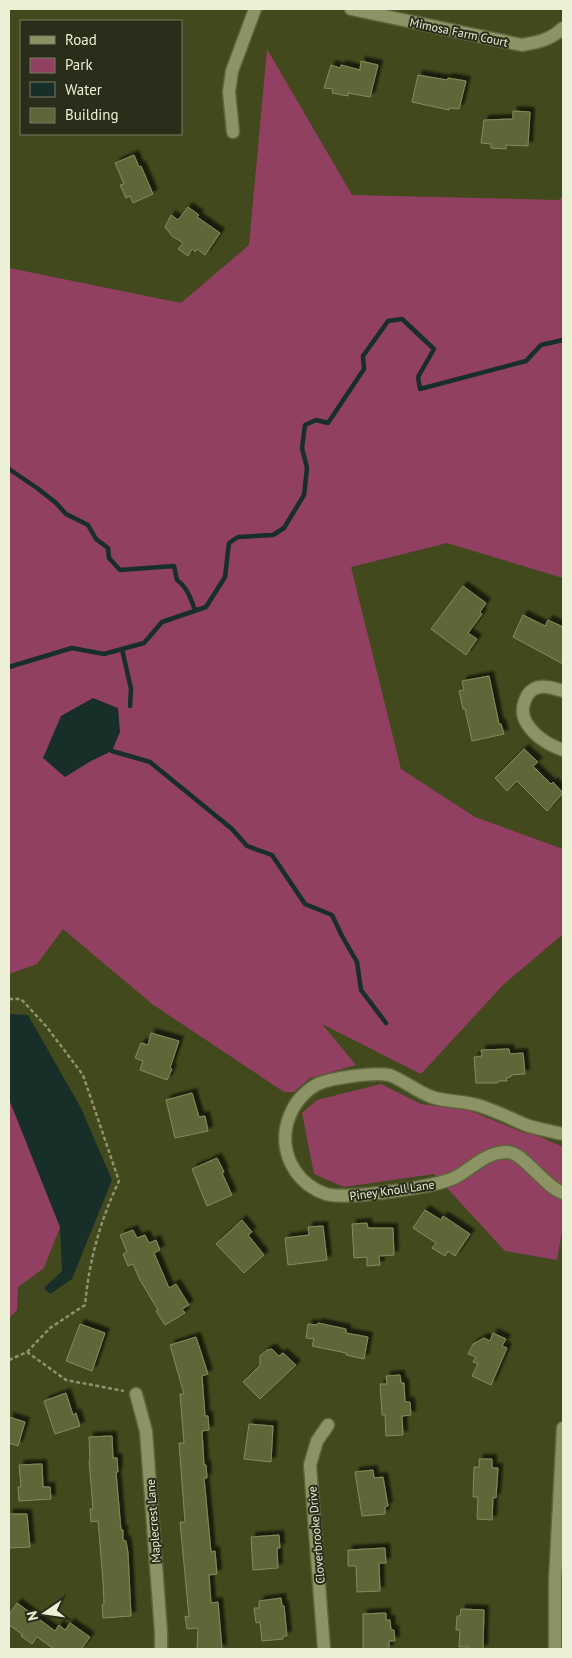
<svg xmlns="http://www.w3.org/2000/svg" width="572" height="1658" font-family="'PT Sans',sans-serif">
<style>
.green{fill:#914061}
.water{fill:#182e29}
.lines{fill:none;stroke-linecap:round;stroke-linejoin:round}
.stream{stroke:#182e29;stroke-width:4.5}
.building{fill:#5f6639;stroke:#848c5e;filter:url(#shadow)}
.minor-casing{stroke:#5f643c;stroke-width:15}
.path{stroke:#8d936f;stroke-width:2.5;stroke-dasharray:4 2.5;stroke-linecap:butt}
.minor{stroke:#8c9466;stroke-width:12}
.labels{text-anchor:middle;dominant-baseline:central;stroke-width:4;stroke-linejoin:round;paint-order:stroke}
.street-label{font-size:12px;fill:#ebf0d7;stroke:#2a2d19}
</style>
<defs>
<filter id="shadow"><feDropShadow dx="4.5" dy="-4.5" stdDeviation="1" flood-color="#0009"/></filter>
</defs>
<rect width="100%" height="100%" fill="#42491c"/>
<path class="green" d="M267 49 352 195 558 200 563 197V578L447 543 351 567 401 769 475 817 563 849V934L503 985 421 1074 322 1024 356 1065 310 1078 294 1092H284L152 1004 63 929 37 964 9 974V268L181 303 249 245Z
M381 1084 421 1104 468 1110 522 1132 538 1136 563 1147V1224L557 1260 505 1251 434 1174 344 1187 314 1174 302 1113 317 1100Z
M9 1099 60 1227 44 1268 18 1287 17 1310 9 1318Z"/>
<path class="water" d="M93 698 118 708 120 732 112 751 91 761 65 777 43 758 61 716Z
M9 1014 28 1015 81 1108 112 1180 72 1279 50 1294 44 1288 62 1271 60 1227 9 1099Z"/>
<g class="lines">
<path class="stream" d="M9 469 37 488 56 503 66 514 88 525 96 539 108 548 109 558 120 570 174 566 177 580C187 587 191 599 195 610
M122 649 131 689 130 706
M9 667 72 648 104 654 144 643 162 622 206 607 225 577 229 543 238 537 273 535 284 528 304 495 307 468 302 448 305 425 316 420 328 423 364 369 363 356 388 321 402 319 434 349 418 377 420 389 526 361 541 345 563 340
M112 751 150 762 232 829 247 846 272 855 305 904 332 915 342 936 357 962 361 990 386 1023"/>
</g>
<path class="building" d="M361 61 378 65 370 97 348 93V96L332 93 333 89 324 88 331 65 340 68 341 65 360 70Z
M418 75 447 80 448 78 466 81 459 109 449 108V110L412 102Z
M513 111 530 112 528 146 506 145V149L491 148V144L481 143 484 120 513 119Z
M134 155 139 167 141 166 153 194 133 203 130 196 126 198 120 185 124 184 115 163Z
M188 207 199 215 197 217 220 233 205 255 197 249 195 252 192 249 188 256 178 249 183 243 172 236 165 227 171 215 178 220Z
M463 586 486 603 480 612 482 614 468 633 477 639 466 655 431 629Z
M523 615 545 626 548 620 563 627V664L513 637Z
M489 676 499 724H501L504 734 472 741 465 709H463L459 691 464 690 462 681Z
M524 749 538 762 533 766 551 784 553 782 563 793 547 811 517 781 507 791 495 778Z
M151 1033 179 1041 170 1068 172 1069 167 1080 140 1070 143 1061 135 1058 141 1043 148 1045Z
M509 1049 510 1054 523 1053 525 1074 511 1075V1077L506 1078 507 1081H498V1083H476L474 1057 482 1056 481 1050Z
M192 1093 199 1117 205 1116 208 1131 175 1138 166 1100Z
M217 1158 224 1172 222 1173 232 1195 207 1206 192 1169Z
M425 1210 441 1220 443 1216 470 1234 455 1256 448 1251 445 1256 432 1248 436 1243 413 1228Z
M242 1220 252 1232 248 1235 264 1255 244 1273 216 1244Z
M367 1223 368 1228H393L394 1255 379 1256 380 1265 367 1266V1257L354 1258 352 1224Z
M323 1226 327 1260 288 1265 285 1238 309 1235 308 1227Z
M133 1230 137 1238 145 1235 149 1243 156 1240 160 1250 154 1253 169 1288 176 1284 189 1305 182 1309 185 1313 165 1325 156 1311 158 1310 140 1280 133 1264 128 1266 123 1254 127 1252 120 1235Z
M318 1323 346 1329V1333L368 1337 364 1359 346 1355V1353L312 1346 314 1339 306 1338 308 1324 317 1325Z
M80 1324 105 1333 92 1371 66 1361Z
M493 1333 506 1339 502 1346 507 1348 491 1385 472 1376 478 1364 473 1362 476 1357 468 1354 473 1344 484 1338 490 1341Z
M196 1337 208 1374 202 1376 205 1416H208L209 1430 202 1431 204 1465H206L207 1478H204L211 1552 215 1551 217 1574 209 1575 211 1603 218 1602 222 1649H197L198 1628 187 1629 185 1616 189 1617 180 1522H185L179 1443H184L180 1394H184L170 1345Z
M272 1349 279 1356 283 1353 296 1365 260 1399 243 1382 260 1365V1356L267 1350Z
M400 1375 401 1383H404L405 1402H410L411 1415 402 1416 403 1435 386 1436 385 1415H382L380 1384H387L386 1376Z
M66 1393 73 1415 76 1413 80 1426 55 1434 44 1401Z
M9 1417 25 1422 18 1446 9 1443Z
M249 1424 273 1426 271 1462 244 1459Z
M112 1436 113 1458H117L118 1472H116L121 1530H123V1540L126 1541 128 1553 131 1616 103 1618 102 1605 104 1604 103 1581 98 1521 91 1522 90 1509H93L89 1460H90L89 1437Z
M479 1459H492V1468H498L496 1498 493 1497 492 1520 477 1519 478 1497H473L474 1467H479Z
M42 1464 43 1487H50L51 1499 19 1501 18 1487H21L19 1465Z
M373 1470 374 1478 383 1477 388 1506 385 1507V1514L362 1516 355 1472Z
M9 1514H27L30 1547 9 1548Z
M279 1535 280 1548H277L278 1568 253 1570 251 1537Z
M385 1548 386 1563H379L380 1591 357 1592 356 1566H348V1550Z
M281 1598 282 1606H284L287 1636H283V1639L262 1641 260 1622 256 1623 254 1608H259V1601Z
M17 1603 55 1631 59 1625 65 1630 70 1623 90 1637 81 1649H54L37 1637 32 1644 21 1636 22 1634 9 1625V1615Z
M461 1609 484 1610 483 1649H469V1647H459L460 1630H456L457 1616H460Z
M386 1613V1620H390L391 1630H394L395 1641H389V1649H363V1614Z"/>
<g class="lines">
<g class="minor-casing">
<path id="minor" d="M351 9 522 45C539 42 550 40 563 28
M233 132 229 92 232 71 255 9
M563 691C556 689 548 686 540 687 525 689 519 710 526 722 534 736 549 745 563 750
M563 1134C551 1131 538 1129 526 1125 510 1118 494 1110 477 1105 463 1101 447 1102 432 1097 419 1093 400 1078 389 1075 374 1072 331 1078 318 1084 306 1090 295 1102 290 1115 282 1134 284 1155 296 1172 303 1182 314 1190 326 1194 345 1200 438 1187 456 1177 473 1168 484 1153 506 1152 523 1151 543 1186 563 1193
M136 1394 146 1431 161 1632V1649
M324 1649 310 1465 317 1441 328 1425
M555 1649V1581L563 1428"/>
</g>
<path class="path" d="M9 999H21L46 1026 83 1075 119 1181C100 1221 89 1261 85 1305L50 1328 27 1352
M9 1360 27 1352 66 1380 124 1391"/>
<use href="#minor" class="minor"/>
</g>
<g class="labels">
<g class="street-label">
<text transform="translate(459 32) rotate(12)">Mimosa Farm Court</text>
<text transform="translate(392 1190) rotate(-8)">Piney Knoll Lane</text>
<text transform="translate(153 1521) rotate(-94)">Maplecrest Lane</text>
<text transform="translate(316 1535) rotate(-95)">Cloverbrooke Drive</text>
</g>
</g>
<rect width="572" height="1658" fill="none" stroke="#ebf0d7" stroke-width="20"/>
<rect x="20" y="20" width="162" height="115" fill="#2a2d19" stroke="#777b65"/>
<rect x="30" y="36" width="25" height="8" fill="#8c9466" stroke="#777b65"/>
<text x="65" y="45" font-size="15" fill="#ebf0d7">Road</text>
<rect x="30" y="58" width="25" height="15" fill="#914061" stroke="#777b65"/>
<text x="65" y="70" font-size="15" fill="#ebf0d7">Park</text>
<rect x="30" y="82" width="25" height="15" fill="#182e29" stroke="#777b65"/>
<text x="65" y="95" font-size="15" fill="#ebf0d7">Water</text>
<rect x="30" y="108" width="25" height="15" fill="#5f6639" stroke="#777b65"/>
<text x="65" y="120" font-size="15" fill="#ebf0d7">Building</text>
<g transform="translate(45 1613) rotate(257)" stroke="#2a2d19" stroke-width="4" paint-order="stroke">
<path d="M0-4L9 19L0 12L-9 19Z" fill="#ebf0d7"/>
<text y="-8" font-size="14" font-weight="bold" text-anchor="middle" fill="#ebf0d7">N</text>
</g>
</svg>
